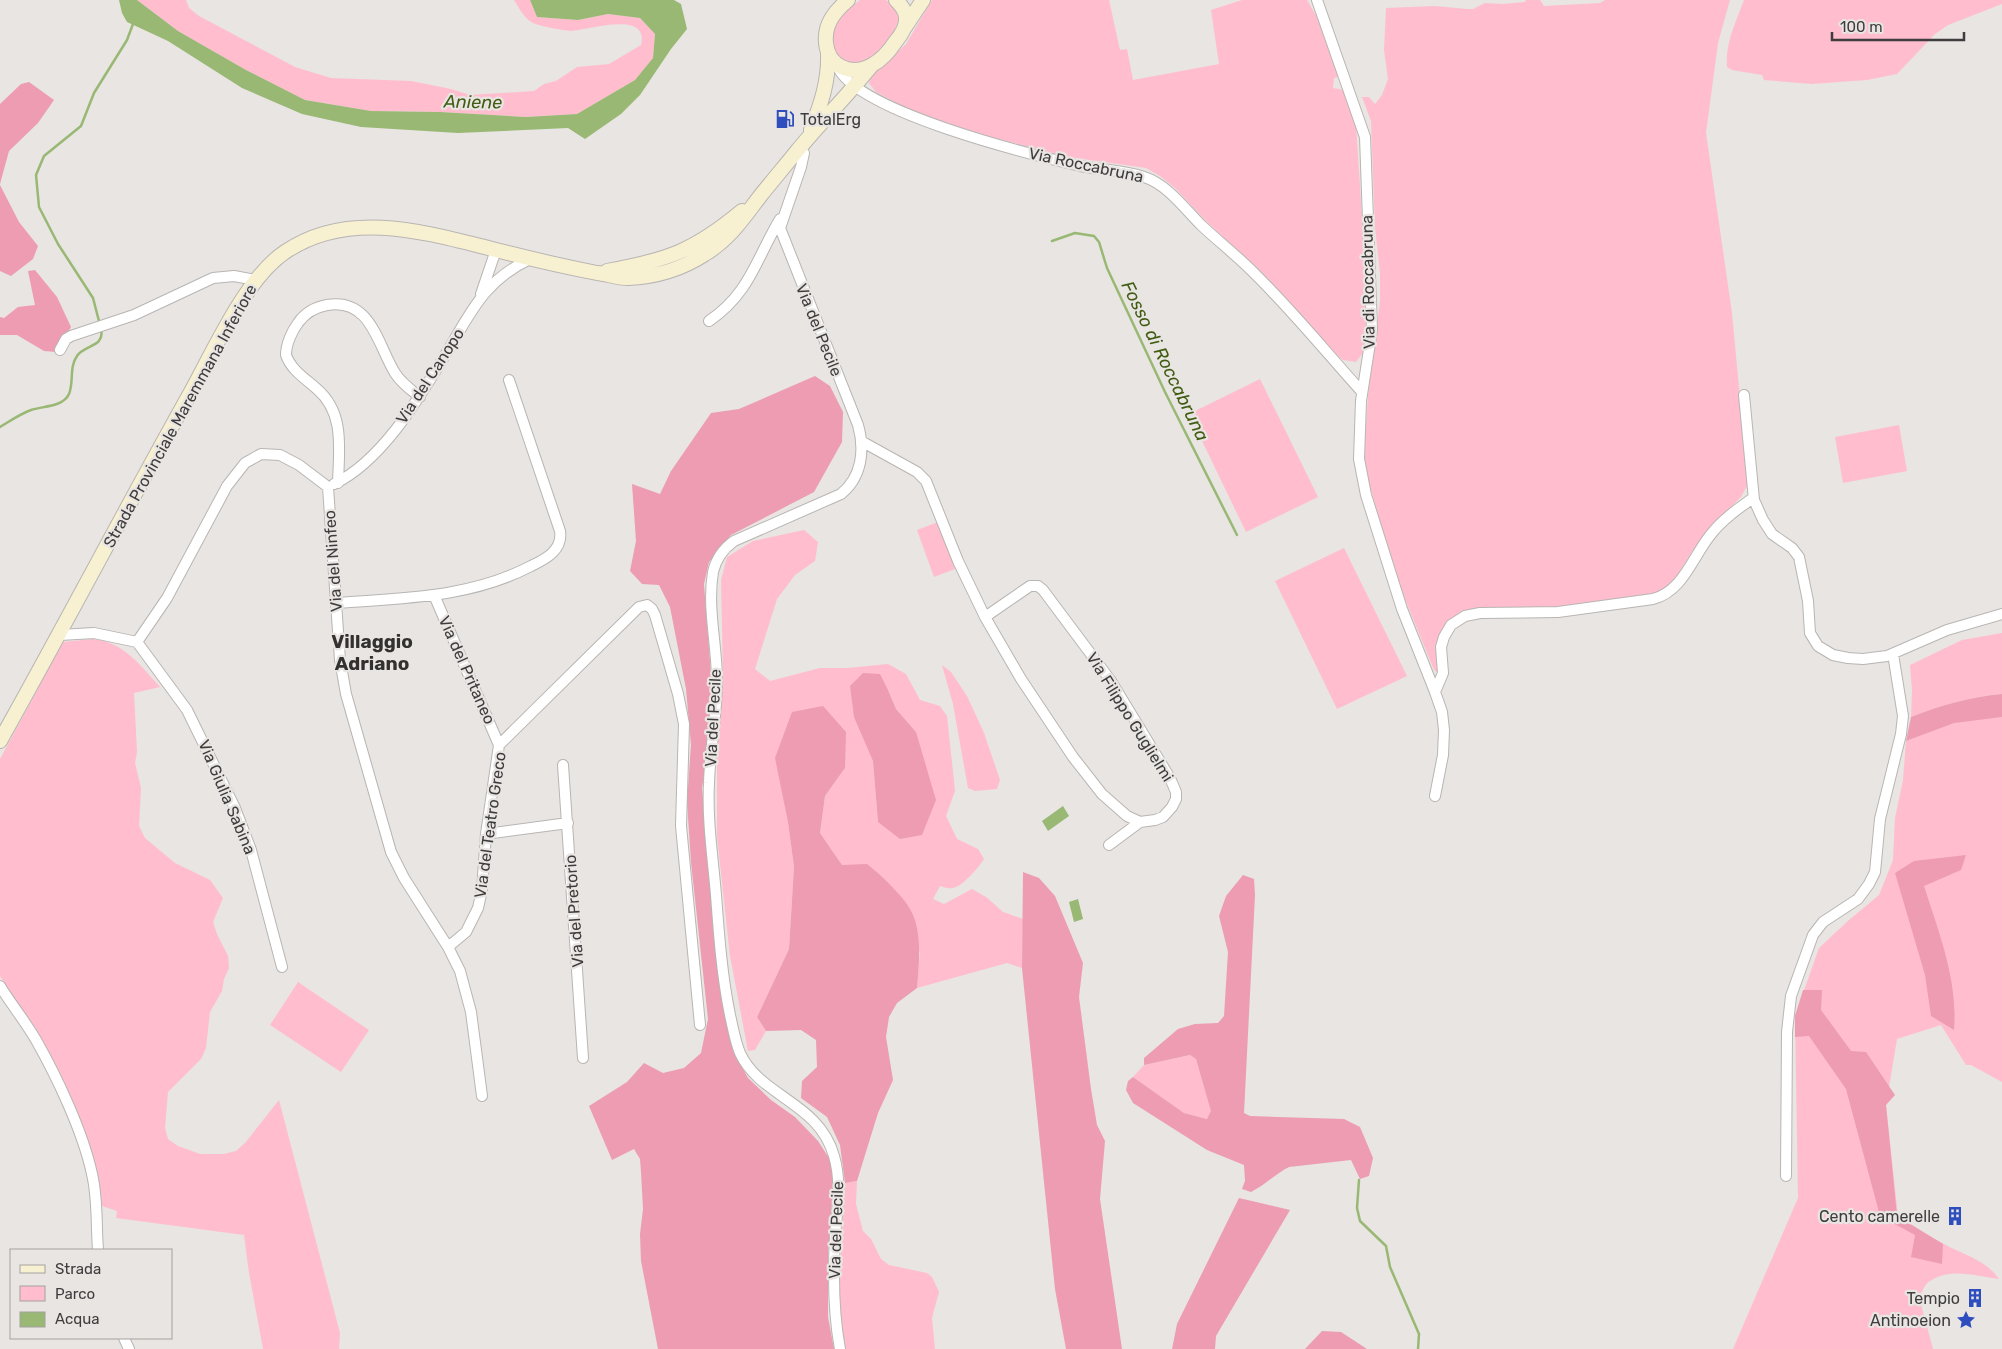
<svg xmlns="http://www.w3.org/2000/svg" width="2002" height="1349" font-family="Rubik,sans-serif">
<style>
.green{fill:#ffbdce;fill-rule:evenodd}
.forest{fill:#ed9cb2}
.water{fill:#99b873}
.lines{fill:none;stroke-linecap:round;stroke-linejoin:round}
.stream{stroke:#99b873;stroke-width:2.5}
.minor-casing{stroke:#b8b5b3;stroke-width:12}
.secondary-casing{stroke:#b8b5b3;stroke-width:16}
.minor{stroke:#fff;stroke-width:10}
.secondary{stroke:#f8f1d1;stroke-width:14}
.labels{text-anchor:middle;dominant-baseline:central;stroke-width:4.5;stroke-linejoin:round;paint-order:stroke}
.poi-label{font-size:16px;fill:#3e3c3c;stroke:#e8e5e3;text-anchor:end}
.street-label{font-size:16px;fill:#3e3c3c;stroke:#e8e5e3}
.water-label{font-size:18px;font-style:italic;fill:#425d13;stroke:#e8e5e3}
.quarter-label{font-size:19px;font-weight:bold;fill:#33312f;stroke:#e8e5e3}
</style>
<rect width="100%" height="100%" fill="#e8e5e3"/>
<path class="green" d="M137 0H186L189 8 199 16 295 67 331 78 411 81 451 89 470 95 534 91 544 84 556 81 577 67 609 64 641 45C650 9 586 31 571 31 561 30 543 27 533 23 524 18 519 8 514 0H530L537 17 578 20 608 14 640 18 655 34 653 58 635 80 577 114 526 117 440 112 371 111 305 100 246 70 178 31Z
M860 0H886C891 4 897 9 898 16 900 29 880 52 869 58 864 62 856 63 850 63 842 61 837 56 834 48 826 29 846 11 860 0Z
M932 0H1109L1120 50 1127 49 1133 80 1219 64 1211 10 1242 0H1307L1318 19 1340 76 1334 78 1333 88 1344 90 1356 124 1367 296 1365 345 1362 354 1356 362 1343 360 1331 351 1267 278 1207 222 1175 188 1160 176 1146 168 1069 157 970 132 915 113 876 92 869 83 871 77 906 44Z
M1526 0H1540L1544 6 1600 3 1605 0H1730L1718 43 1706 133 1732 313 1748 484 1741 497 1709 528 1695 547 1671 585 1659 592 1628 598 1558 607 1477 609 1459 613 1446 625 1439 671 1437 672 1434 670 1396 577 1367 476 1364 455 1368 396 1380 301V273L1375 227 1371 121 1362 97H1369L1375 104 1382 95 1388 79 1384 50 1386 8 1435 6 1467 9H1473L1485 3 1503 4 1525 2Z
M1744 0H2002V4L1948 25 1935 34 1897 74 1867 80 1812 84 1764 80 1762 75 1732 70 1727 67C1725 43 1736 22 1744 0Z
M1260 379 1318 497 1246 532 1189 414Z
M1899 425 1907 471 1843 483 1835 437Z
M938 522 955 569 934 577 917 530Z
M804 530 818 542 815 561 795 575 777 599 755 669 770 681 820 668H848L888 664 906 674 920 700 940 706 947 716 955 791 946 816 957 839 978 849 984 859C979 867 962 887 953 888 949 889 943 887 940 886L933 899 944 904 972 889 986 897 1003 912 1023 919 1022 968 1007 963 917 988 920 952 842 865 820 833 825 796 845 768 788 822 794 867 789 949 757 1017 766 1031 755 1050 748 1051 730 956 717 836V747L723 674 721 580 727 557 753 541ZM888 690 896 709 916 732 878 822 873 761Z
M1344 548 1407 676 1337 709 1275 581Z
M2002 633V694C1970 697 1941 705 1911 717L1912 691 1910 665 1962 640Z
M93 639C124 642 140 665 160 687L134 693 137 752 135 763 141 788 139 826 145 838 175 863 210 880 223 898 213 922 217 934 228 956 229 968 224 979 222 991 210 1012 206 1048 201 1059 168 1092 165 1128 168 1139 178 1146 200 1154H224L236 1151 245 1143 279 1100 340 1333 339 1349H263L249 1273 244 1235 116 1218 117 1211 102 1206 96 1170 67 1092 39 1037 0 976V759L63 642Z
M942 665 951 672 967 696 984 733 1000 780 997 789 975 791 968 788 953 704Z
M2002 717V1082L1971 1065H1966L1941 1025 1897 1039 1886 1105 1898 1216C1913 1225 1928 1236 1944 1244 1964 1255 1986 1260 1999 1279 1977 1276 1950 1267 1930 1281 1925 1284 1922 1292 1919 1297L1933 1349H1733L1798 1198 1795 1016 1819 948 1849 920 1879 895 1893 860 1895 818 1903 780 1906 741 1955 721Z
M298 982 369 1030 341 1072 270 1025Z
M1190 1055 1196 1059 1212 1111 1207 1119 1184 1113 1133 1077 1144 1065Z
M857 1181 856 1204 863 1231 871 1239 881 1259 889 1265 927 1273 932 1277 939 1292 932 1318 935 1349H844L838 1302 845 1183Z"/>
<path class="forest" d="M29 82 54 100 38 123 9 151 0 184V104L21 84Z
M0 185 19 222 38 246 33 259 11 276 0 271Z
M35 270 57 297 71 327 56 352 44 351 17 335H0V317L4 318 18 307 35 305 28 271Z
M815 376 830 386 843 412 842 442 814 492 731 535 709 562 704 584 712 688 709 744 702 788 722 1002 733 1051 748 1078 771 1100 795 1117 818 1141 829 1158 834 1174 828 1254V1317L834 1349H658L641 1261 640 1234 643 1209 641 1172 640 1159 634 1149 612 1160 589 1106 627 1082 644 1063 663 1073 684 1068 701 1053 708 1019 691 862 687 802 691 745 686 689 670 607 659 585 642 584 630 571 636 541 632 484 660 494 671 471 711 413 739 409Z
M863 673 880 674 888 690 896 709 916 732 936 800 922 835 900 839 878 822 873 761 854 717 850 686Z
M2002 694V717L1954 723 1906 741 1911 717C1941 705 1970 697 2002 694Z
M823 706 846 732 845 768 825 796 820 833 842 865 867 864C881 875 907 899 913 915 922 936 919 966 917 988L897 1003 889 1017 886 1037 893 1080 878 1113 857 1181 845 1183 840 1145 827 1117 801 1098 802 1081 817 1067 816 1040 801 1030 766 1031 757 1017 789 949 794 867 788 822 775 758 792 712Z
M1966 855 1961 870 1924 886C1939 933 1958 980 1954 1030L1931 1016 1925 975 1895 873 1914 861Z
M1023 872 1039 878 1055 896 1083 963 1079 997 1091 1089 1097 1125 1105 1141 1100 1199 1122 1349H1066L1055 1289 1022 968Z
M1243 875 1254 879 1255 895 1244 1113 1250 1116 1344 1119 1360 1127 1373 1158 1369 1176 1360 1179 1351 1160 1289 1167C1275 1174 1265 1185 1251 1192L1242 1189 1245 1181 1244 1165 1207 1150 1133 1103 1126 1090 1128 1081 1133 1077 1184 1113 1207 1119 1211 1111 1196 1059 1190 1055 1144 1065V1058L1178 1029 1195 1024 1218 1023 1224 1016 1228 952 1219 916 1226 896Z
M1803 990H1822L1821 1010 1851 1051 1866 1052 1895 1095 1886 1105 1897 1216 1943 1244 1942 1264 1911 1257 1915 1235 1880 1216 1846 1089 1809 1036 1795 1037V1016Z
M1239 1198 1290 1210 1216 1336 1215 1349H1172L1177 1324Z
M1322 1331 1341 1332 1367 1349H1305Z"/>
<path class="water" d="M119 0H137L178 31 246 70 305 100 371 111 440 112 526 117 577 114 635 80 653 58 655 34 640 18 608 14 578 20 537 17 530 0H674L681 4 687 29 671 49 640 95 621 114 585 139 568 128 458 133 361 127 302 114 242 88 168 41 127 22 122 13Z
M1063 806 1069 816 1048 831 1042 821Z
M1078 899 1083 919 1074 922 1069 902Z"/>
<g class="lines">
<path class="stream" d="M1052 241 1075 233 1094 236 1099 242 1107 268 1165 392 1237 535
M100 325 93 298 58 244 39 207 36 175 44 156 81 126 94 93 127 40 133 24
M0 427C10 421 20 414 31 410 43 406 63 407 69 394 74 382 69 367 77 356 84 345 105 347 101 330
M1359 1180 1357 1208 1360 1221 1386 1246 1390 1267 1419 1334 1418 1349"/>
<g class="minor-casing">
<path id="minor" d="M1317 0 1365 137 1372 330 1361 401 1359 459 1366 495 1402 609 1435 692 1442 712 1444 730 1443 755 1435 796
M837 65C852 111 1033 155 1080 166 1101 170 1124 170 1144 177 1167 184 1185 209 1201 225 1218 241 1236 255 1252 271 1291 309 1325 351 1362 392
M799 149 804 153 801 167 780 228 858 425C865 450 862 477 841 494L734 541C723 549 716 559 713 572 707 608 717 645 717 680 717 715 710 749 709 783 707 821 713 858 716 895 719 936 722 976 730 1015 733 1028 735 1041 740 1053 760 1097 819 1102 834 1156 842 1183 837 1210 835 1237 833 1275 833 1312 840 1349
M481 294 496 250
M709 321C750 293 756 259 780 219
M60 350 66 339 71 336 134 315 213 278 234 276 256 280
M1744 395 1754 500 1763 520 1772 534 1792 548 1799 557 1808 601 1810 633 1818 646 1833 655 1848 658 1863 659 1887 656 1947 630 2002 614
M861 441 917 472 926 481 958 561 985 617 1021 679 1073 757 1102 794 1127 816 1140 822 1155 820 1163 817 1172 807 1176 799V792L1170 778 1111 681 1043 590 1038 586H1030L985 617
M338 483C339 449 345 413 317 389 306 379 291 370 286 355 286 344 292 331 298 323 305 313 316 307 327 305 371 297 378 346 395 373 401 383 411 390 420 397
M334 484C384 460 422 393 450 347 473 308 487 279 530 259
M434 595 499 745
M336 603C403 598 470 598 531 566 546 559 563 550 560 531L509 380
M60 635 94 633 137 642
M137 642 167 598 227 486 245 463 261 454 280 455 299 465 328 487 340 660 346 694 391 852 404 878 448 947 460 971 471 1012 482 1096
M137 642 187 710 235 808 251 850 282 967
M1435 692 1443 673 1441 647 1444 637 1451 625 1465 616 1480 613 1558 612 1653 599C1684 591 1693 555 1712 533 1723 519 1739 508 1753 498
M563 765 583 1058
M486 834 568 823
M1109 845 1140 822
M448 947 466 932 478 908 482 890 486 834 499 745 639 607 647 605 652 609 655 615 678 694 684 724 681 826 700 1025
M0 986C11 1004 25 1021 36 1040 57 1077 83 1132 92 1174 98 1199 96 1225 98 1250
M1786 1176 1787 1032 1791 996 1813 935 1823 922 1858 899 1869 884 1875 872 1880 819 1901 734 1903 716 1893 654
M124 1338 129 1349"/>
</g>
<g class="secondary-casing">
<path id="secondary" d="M848 0C835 11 824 24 826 43 828 66 851 77 872 65 882 60 890 50 896 41 901 35 906 28 906 20 907 13 901 5 896 0
M905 27 923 0
M811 130C821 104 829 81 828 53
M607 271C668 260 694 251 742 211
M0 741C65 625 126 508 191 392 214 350 246 278 285 252 348 209 425 232 492 249 527 258 561 266 597 273 607 274 617 278 628 278 655 277 682 269 705 254 730 239 744 217 761 195 773 180 785 166 797 151 821 122 848 95 872 65"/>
</g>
<use href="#minor" class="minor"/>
<use href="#secondary" class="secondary"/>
</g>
<defs>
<g id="fuel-bare" transform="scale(1.5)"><path d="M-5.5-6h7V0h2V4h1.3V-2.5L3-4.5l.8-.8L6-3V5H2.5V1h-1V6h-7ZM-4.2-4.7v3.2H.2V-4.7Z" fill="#2f4ebe" stroke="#e8e5e3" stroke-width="2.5" paint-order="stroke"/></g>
<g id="building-bare" transform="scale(1.5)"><path d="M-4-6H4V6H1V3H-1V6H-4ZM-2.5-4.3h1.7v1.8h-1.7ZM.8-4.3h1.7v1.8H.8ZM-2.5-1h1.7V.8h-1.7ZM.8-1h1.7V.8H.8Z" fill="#2f4ebe" stroke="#e8e5e3" stroke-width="2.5" paint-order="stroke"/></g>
<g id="sight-bare" transform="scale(1.5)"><path d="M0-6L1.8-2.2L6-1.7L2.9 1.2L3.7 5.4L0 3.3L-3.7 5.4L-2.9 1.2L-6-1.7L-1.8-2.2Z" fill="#2f4ebe" stroke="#e8e5e3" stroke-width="2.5" paint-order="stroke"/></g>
</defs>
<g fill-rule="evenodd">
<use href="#fuel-bare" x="785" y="119"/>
<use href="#building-bare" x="1955" y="1216"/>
<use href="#building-bare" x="1975" y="1298"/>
<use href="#sight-bare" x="1966" y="1320"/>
</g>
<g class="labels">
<g class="poi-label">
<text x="800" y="119" text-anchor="start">TotalErg</text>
<text x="1940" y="1216">Cento camerelle</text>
<text x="1960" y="1298">Tempio</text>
<text x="1951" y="1320">Antinoeion</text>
</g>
<g class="street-label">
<text transform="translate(1086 165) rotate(12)">Via Roccabruna</text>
<text transform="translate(1368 282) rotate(-91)">Via di Roccabruna</text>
<text transform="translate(819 330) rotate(68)">Via del Pecile</text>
<text transform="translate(430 376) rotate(-57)">Via del Canopo</text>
<text transform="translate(180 416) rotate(-61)">Strada Provinciale Maremmana Inferiore</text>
<text transform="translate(333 561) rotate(-94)">Via del Ninfeo</text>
<text transform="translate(467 670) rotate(66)">Via del Pritaneo</text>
<text transform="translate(1130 717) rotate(58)">Via Filippo Guglielmi</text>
<text transform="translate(713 718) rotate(-87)">Via del Pecile</text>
<text transform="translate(227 797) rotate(67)">Via Giulia Sabina</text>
<text transform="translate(490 825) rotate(-82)">Via del Teatro Greco</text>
<text transform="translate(574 911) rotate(-94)">Via del Pretorio</text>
<text transform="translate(836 1230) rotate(-88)">Via del Pecile</text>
</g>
<g class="water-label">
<text transform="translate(473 102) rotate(1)">Aniene</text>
<text transform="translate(1165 361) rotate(64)">Fosso di Roccabruna</text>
</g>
<g class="quarter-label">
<text x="372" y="641">Villaggio<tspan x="372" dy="22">Adriano</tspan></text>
</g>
</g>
<rect x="10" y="1249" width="162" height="90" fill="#e8e5e3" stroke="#a4a1a0"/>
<rect x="20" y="1265" width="25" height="8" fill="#f8f1d1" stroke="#a4a1a0"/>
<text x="55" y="1274" font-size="15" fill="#3e3c3c">Strada</text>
<rect x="20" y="1286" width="25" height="15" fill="#ffbdce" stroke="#a4a1a0"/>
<text x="55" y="1299" font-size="15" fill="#3e3c3c">Parco</text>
<rect x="20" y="1312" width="25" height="15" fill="#99b873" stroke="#a4a1a0"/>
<text x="55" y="1324" font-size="15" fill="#3e3c3c">Acqua</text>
<path d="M1832 32v8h132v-8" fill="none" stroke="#3e3c3c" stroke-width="2.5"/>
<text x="1840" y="32" font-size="15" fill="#3e3c3c" stroke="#e8e5e3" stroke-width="4" paint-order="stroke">100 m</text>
</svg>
